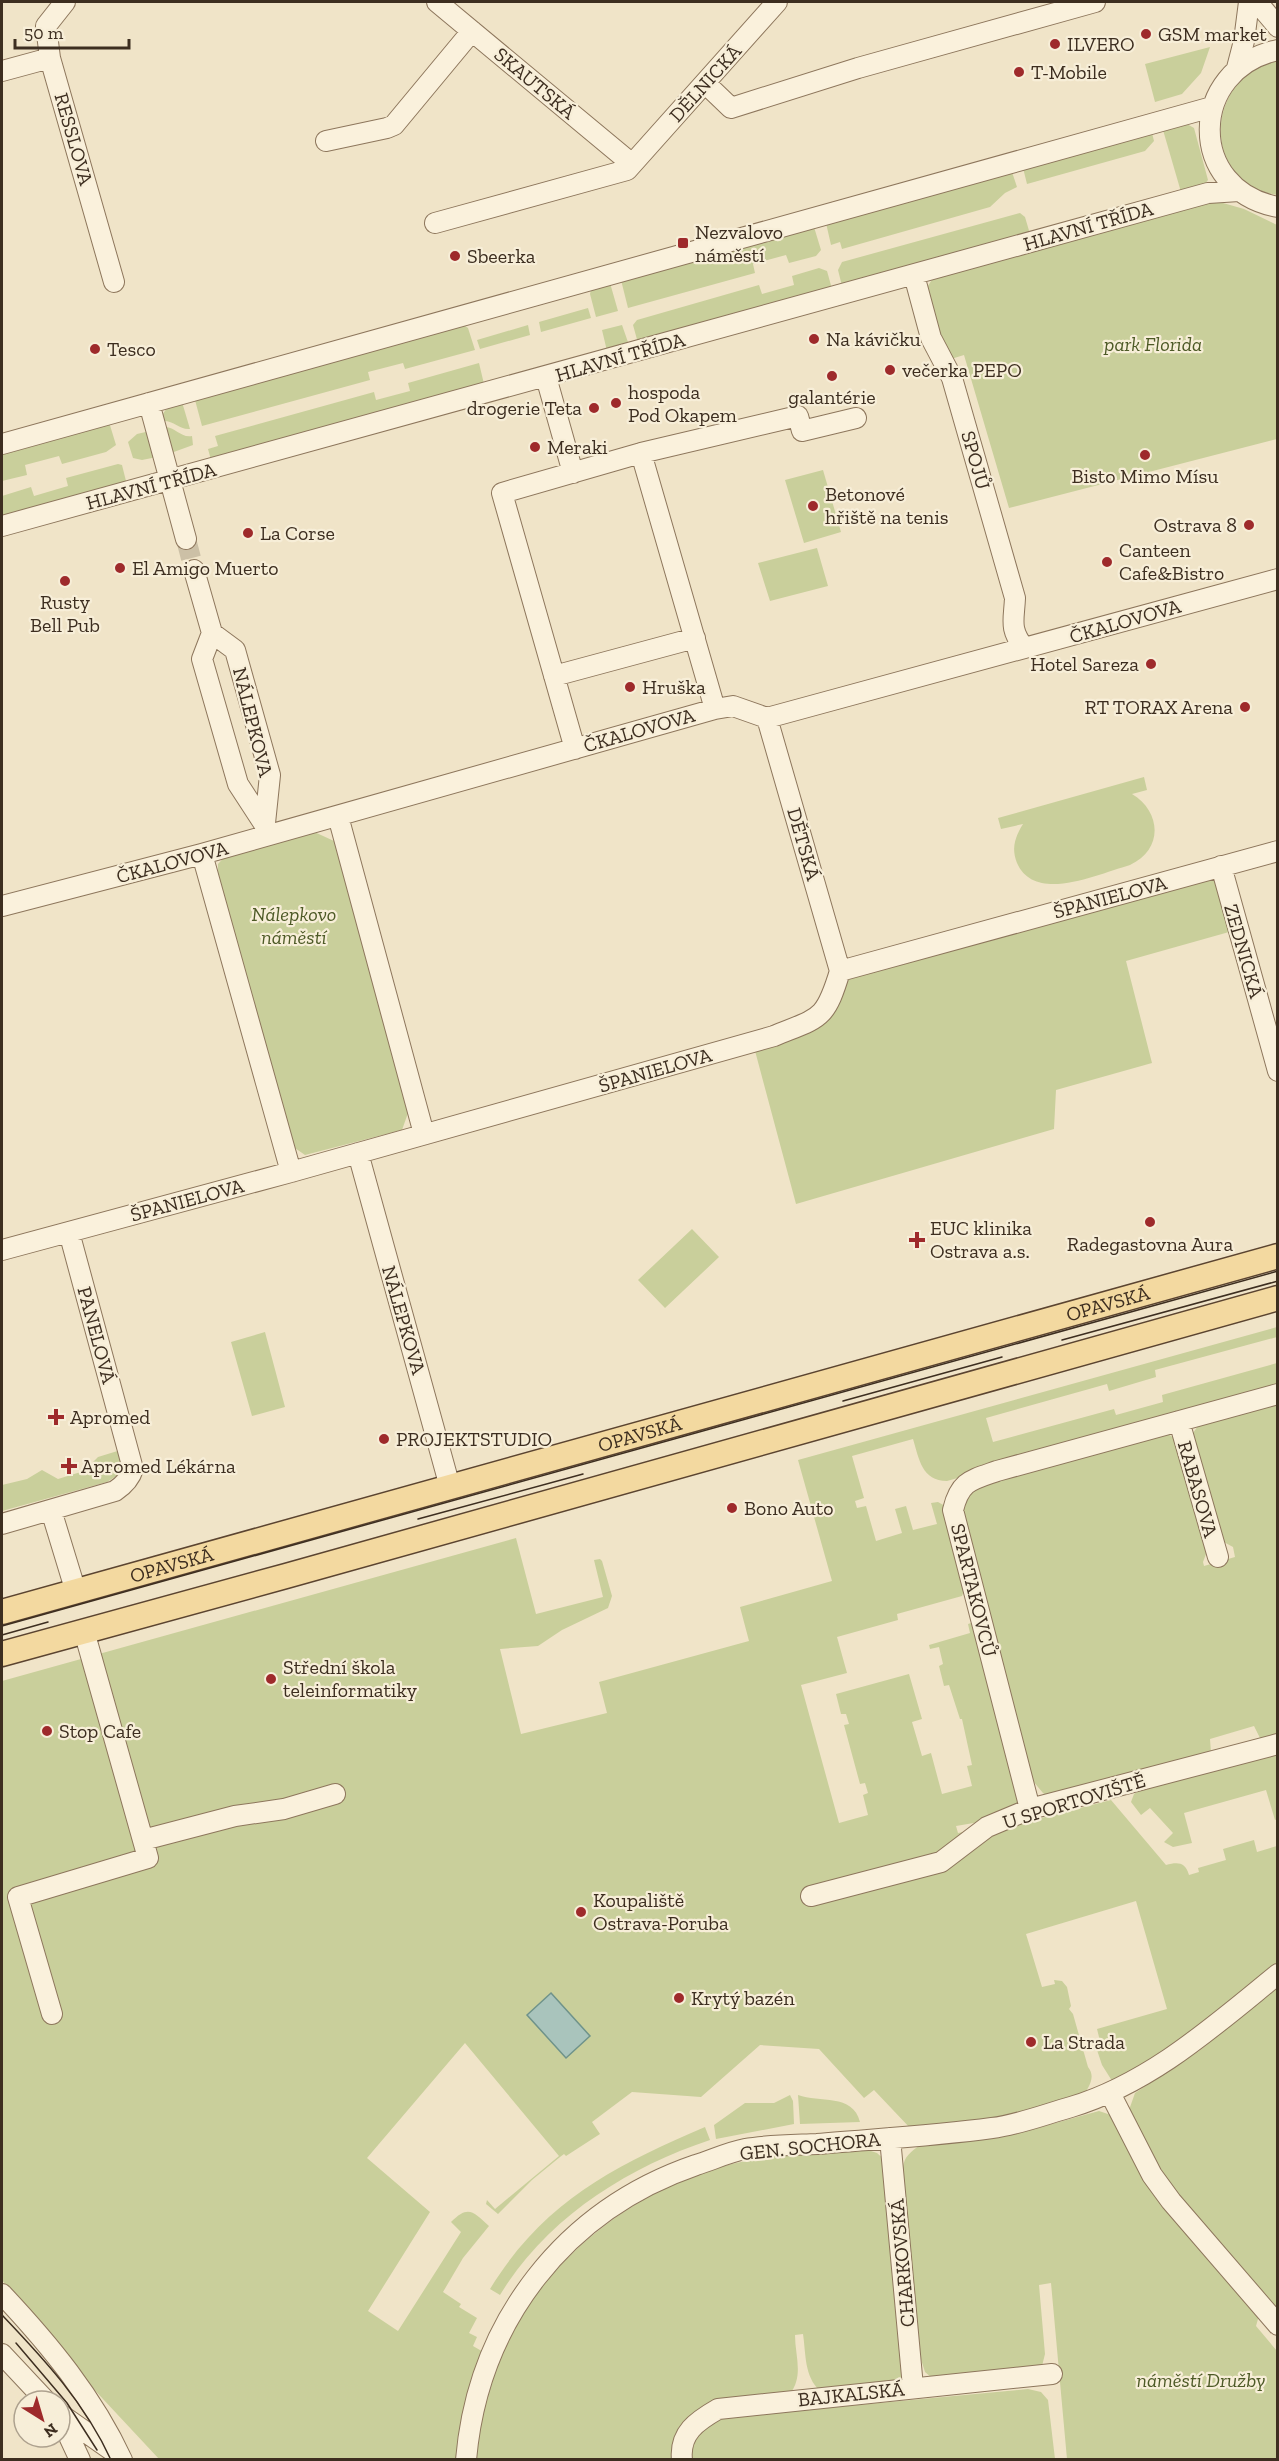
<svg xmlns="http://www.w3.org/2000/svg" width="1279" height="2461" font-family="'Zilla Slab',serif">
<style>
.green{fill:#c9cf9b}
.water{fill:#a9c4bc;stroke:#6f938a;stroke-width:1.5}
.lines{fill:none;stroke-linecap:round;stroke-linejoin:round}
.minor-tunnel{stroke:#ccc0a6;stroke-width:20;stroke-dasharray:20 10;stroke-linecap:butt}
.minor-casing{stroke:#8d765c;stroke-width:22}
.major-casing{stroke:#5b4430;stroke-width:27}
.minor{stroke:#faf1dc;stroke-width:20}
.major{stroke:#f3d9a0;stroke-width:24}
.tram{stroke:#3d2e20;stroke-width:1.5}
.poi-dot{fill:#9e2a2b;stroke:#f7eed8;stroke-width:2}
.labels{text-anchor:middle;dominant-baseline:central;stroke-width:4.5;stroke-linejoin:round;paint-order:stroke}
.poi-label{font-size:20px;fill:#3d2e20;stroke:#f7eed8;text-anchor:start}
.street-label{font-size:20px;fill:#3d2e20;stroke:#f7eed8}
.park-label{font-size:20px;font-style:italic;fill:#4d5a26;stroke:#f7eed8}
</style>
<rect width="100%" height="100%" fill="#f0e4c8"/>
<path class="green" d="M1210 47 1201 73 1182 94 1155 102 1145 64Z
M1277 61V195C1201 183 1203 78 1277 61Z
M1187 124 1194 128 1208 180 1204 185 1181 192 1163 130Z
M1152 133 1154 141 1145 151 1027 184 1023 168Z
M1012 172 1017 187 1005 193 990 207 842 249 840 242 831 245 826 223Z
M1216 201 1244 209 1277 225V439L1009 508 964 355 951 359 947 358 926 289 933 278Z
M1020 213 1025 217 1030 234 842 286 838 270 842 262Z
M814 227 821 250 816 256 789 263 786 255 753 264 755 273 628 308 621 280Z
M819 268 827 271 832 289 638 343 633 325 637 320 759 285 762 294 794 285 792 276Z
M610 283 618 311 596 317 590 294 591 290Z
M588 308 591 318 541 332 539 322Z
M462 324 468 328 475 350 405 369 403 363 368 372 370 380 202 426 195 400Z
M528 325 530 335 480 349 477 340Z
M622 325 629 345 607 351 602 330Z
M479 363 484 384 211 460 208 449 218 446 215 436 374 392 376 400 410 391 408 383Z
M182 402 190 429C179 430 174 420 162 421 162 408 171 406 182 402Z
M109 422 116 445 106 452 62 464 59 456 25 465 27 475 2 481V452Z
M164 427C175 426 180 438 192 436L193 445 171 453Z
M150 431 157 457 142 460 133 458 128 442 137 434Z
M118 464 122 465 127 485 2 519V496L31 487 34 496 68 486 66 478Z
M823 470 841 532 804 543 785 480Z
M817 548 828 586 770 601 758 563Z
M1144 777 1147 790 1132 794C1162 812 1163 850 1130 865 1098 874 1035 904 1017 863 1011 848 1015 837 1023 824L1001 829 998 818Z
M310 830 334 841 408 1113 402 1130 305 1155 292 1146 218 877V864L228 853Z
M1214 876 1229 932 1126 961 1152 1063 1056 1090 1054 1129 796 1204 754 1047 828 1021 850 977Z
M692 1229 719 1257 665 1308 638 1280Z
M1277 1327V1337L1155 1370 1156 1377 1109 1391 1107 1384 986 1418 993 1442 1114 1409 1116 1415 1163 1402 1162 1395 1277 1363V1388L947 1481C922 1481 919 1459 913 1439L852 1456 864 1498 855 1501 857 1508 866 1506 876 1541 902 1533 895 1509 906 1506 913 1530 937 1524 931 1503 938 1502 945 1506 969 1590 964 1591 962 1596 897 1614 898 1620 837 1637 847 1673 801 1685 839 1823 868 1815 863 1795 868 1793 865 1783 860 1784 844 1725 849 1724 846 1714H841L836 1694 909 1674 922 1719 912 1722 922 1756 931 1753 942 1794 972 1786 967 1766 972 1765 962 1719H960L949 1685 944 1686 939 1666 943 1664 939 1647 930 1649 929 1645 970 1633 968 1624 971 1623 1022 1802 1003 1818 956 1826 958 1833 1007 1824 1010 1826 1111 1800 1166 1865C1178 1862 1185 1862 1189 1875L1199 1872 1198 1868 1226 1860 1223 1849 1254 1840 1257 1852 1277 1846V1967L1207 2026 1114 2084 1102 2065 1096 2047 1101 2045 1097 2029 1167 2009 1136 1901 1026 1934 1042 1987 1055 1984 1054 1980 1062 1981 1067 1987 1071 2006 1069 2009 1073 2014 1088 2067C1097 2078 1087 2089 1082 2098L1008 2119 911 2129 874 2090 864 2098 819 2049 760 2045 701 2097 632 2092 592 2122 600 2134 566 2156 564 2154 560 2157 532 2180 498 2214 486 2204 487 2200 495 2209 559 2156 465 2043 367 2158 430 2212 368 2311 398 2331 461 2232 451 2222C468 2205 473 2211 489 2226L463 2258 443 2292 461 2304 459 2307 477 2318 469 2333 477 2337 473 2346 485 2353 458 2459H159L75 2369 2 2280V1681L516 1538 536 1614 603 1597 594 1560 600 1559 602 1561 612 1596 608 1608 562 1630 538 1646 500 1649 521 1734 607 1713 599 1682 749 1641 740 1607 832 1581 798 1460Z
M265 1332 285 1407 252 1416 231 1342Z
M1277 1401V1741L1261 1740 1254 1726 1210 1739 1211 1753 1051 1798 1043 1793 1033 1781 962 1521 961 1505 975 1486 1168 1434 1174 1438 1209 1546 1203 1562 1204 1566 1235 1557 1233 1547 1220 1540 1192 1439 1193 1433 1200 1423Z
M124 1449 126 1458 121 1473 107 1482 2 1511V1485L27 1479 42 1470 58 1479 84 1471 98 1457Z
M1277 1753V1819L1275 1820 1266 1790 1184 1813 1192 1843 1173 1847 1164 1842 1173 1833 1150 1808 1141 1815 1131 1802 1134 1794 1139 1791Z
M1277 1988V2314L1165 2179 1129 2110 1135 2093 1199 2051Z
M790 2095 793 2101 794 2124 716 2139 714 2125 745 2103H774Z
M798 2095C819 2103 853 2093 860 2122L800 2124Z
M1099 2111 1111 2115 1260 2312 1256 2326 1277 2351V2459H1067L1051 2283 1039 2285 1045 2354 1042 2366 932 2378 925 2372 919 2353 903 2168C904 2156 911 2152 920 2145L1019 2133Z
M705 2127 710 2140C626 2168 547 2218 500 2295L490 2289C544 2201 614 2166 705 2127Z
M865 2149 877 2153 886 2161 906 2365 902 2379 895 2386 820 2391C804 2376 806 2354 803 2334L795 2335C795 2356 804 2375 790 2394L714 2403 675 2459 474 2460C477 2440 480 2420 485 2401 512 2293 603 2206 707 2171 757 2154 812 2154 865 2149Z
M1028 2389 1041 2392 1048 2400 1055 2459 688 2460 689 2444 708 2419Z"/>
<path class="water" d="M551 1993 590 2036 566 2058 527 2015Z"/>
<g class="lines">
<path class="minor-tunnel" d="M186 539 194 570"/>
<g class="minor-casing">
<path id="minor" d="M65 2 46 26 50 58 114 282
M437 2 632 164
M1257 2 1278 27
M1278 50C1188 69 1186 190 1278 207
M1237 68 1244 41 1249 2
M2 71 50 58
M706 84 731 108 858 68 1095 2
M326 141 387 128 394 125 472 31
M435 223 627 170 777 2
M914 275 931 338 952 378 1015 598C1014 621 1009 628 1024 648
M546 377 573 473
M149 403 186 539
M2 444 1212 107
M641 453 798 416 802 431 856 418
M2 526 1208 193 1239 191
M194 570 212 633 235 650 270 775 265 823
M212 633 202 659 238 784 266 827
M554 676 695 638
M767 718 840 971
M575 749 502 493 641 453 715 709
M338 816 424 1134
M202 854 291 1172
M1221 866 1278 1071
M2 906 202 854 715 709 733 706 767 718 1278 579
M840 971 1278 851
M358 1153 450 1487
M2 1250 291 1172 774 1036C820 1017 825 1021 840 971
M1179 1421 1218 1557
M51 1510 76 1592
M2 1524 115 1491C124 1485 130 1479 133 1469L69 1232
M1030 1809 953 1510C960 1481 971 1480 997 1471L1278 1394
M143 1840 235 1816 284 1809 335 1794
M811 1896 941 1862 987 1827 1030 1809 1278 1744
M52 2014 18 1897 148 1858 84 1631
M1110 2093 1152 2175 1171 2201 1278 2325
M890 2138 913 2387
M2 2294C49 2344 93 2397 122 2460
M2 2354 46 2401
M60 2414 117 2454
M60 2417 80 2460
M466 2460C478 2321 565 2210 696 2165 712 2160 729 2152 745 2149 769 2145 794 2145 817 2144 875 2139 934 2136 992 2128 1018 2125 1046 2114 1071 2107 1151 2083 1215 2025 1278 1974
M682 2460C679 2433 697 2421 718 2409L1052 2374"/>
</g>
<g class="major-casing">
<g id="major">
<path id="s1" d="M2 1612 1278 1256"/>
<path d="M2 1654 286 1576 1278 1298"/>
</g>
</g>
<use href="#minor" class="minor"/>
<use href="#major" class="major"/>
<path class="tram" d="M1062 1340 1278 1281
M843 1401 1002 1357
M418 1519 583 1474
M2 1626 1278 1271
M2 1635 48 1622
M2 2315C44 2359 85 2403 111 2460
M16 2343 67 2403 97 2450"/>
</g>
<g class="poi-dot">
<circle cx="1146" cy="34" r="6"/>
<circle cx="1055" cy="44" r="6"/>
<circle cx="1019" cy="72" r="6"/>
<rect x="677" y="237" width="12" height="12" rx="3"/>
<circle cx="455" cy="256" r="6"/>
<circle cx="814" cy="339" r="6"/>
<circle cx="95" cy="349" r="6"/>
<circle cx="890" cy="370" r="6"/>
<circle cx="832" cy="376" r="6"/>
<circle cx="616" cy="403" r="6"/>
<circle cx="594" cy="408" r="6"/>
<circle cx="535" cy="447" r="6"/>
<circle cx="1145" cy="455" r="6"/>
<circle cx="813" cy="506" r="6"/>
<circle cx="1249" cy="525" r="6"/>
<circle cx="248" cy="533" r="6"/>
<circle cx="1107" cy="562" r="6"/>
<circle cx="120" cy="568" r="6"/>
<circle cx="65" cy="581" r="6"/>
<circle cx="1151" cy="664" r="6"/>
<circle cx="630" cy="687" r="6"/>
<circle cx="1245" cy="707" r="6"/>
<circle cx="1150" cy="1222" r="6"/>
<path d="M914 1231h6v6h6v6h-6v6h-6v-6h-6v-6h6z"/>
<path d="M53 1408h6v6h6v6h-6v6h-6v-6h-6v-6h6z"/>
<circle cx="384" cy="1439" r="6"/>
<path d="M66 1457h6v6h6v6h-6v6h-6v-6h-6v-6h6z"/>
<circle cx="732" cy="1508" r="6"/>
<circle cx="271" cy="1679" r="6"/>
<circle cx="47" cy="1731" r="6"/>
<circle cx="581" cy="1912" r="6"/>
<circle cx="679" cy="1998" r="6"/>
<circle cx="1031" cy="2042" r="6"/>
</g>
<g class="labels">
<g class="poi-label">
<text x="1158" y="34">GSM market</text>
<text x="1067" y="44">ILVERO</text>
<text x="1031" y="72">T-Mobile</text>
<text x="695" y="232">Nezvalovo<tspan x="695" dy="23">náměstí</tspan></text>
<text x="467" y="256">Sbeerka</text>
<text x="826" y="339">Na kávičku</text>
<text x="107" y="349">Tesco</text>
<text x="902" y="370">večerka PEPO</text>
<text x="628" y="392">hospoda<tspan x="628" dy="23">Pod Okapem</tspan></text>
<text x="832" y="397" text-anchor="middle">galantérie</text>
<text x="582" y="408" text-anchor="end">drogerie Teta</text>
<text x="547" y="447">Meraki</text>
<text x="1145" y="476" text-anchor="middle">Bisto Mimo Mísu</text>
<text x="825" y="494">Betonové<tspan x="825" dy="23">hřiště na tenis</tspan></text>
<text x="1237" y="525" text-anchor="end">Ostrava 8</text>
<text x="260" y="533">La Corse</text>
<text x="1119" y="550">Canteen<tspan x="1119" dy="23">Cafe&amp;Bistro</tspan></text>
<text x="132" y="568">El Amigo Muerto</text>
<text x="65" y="602" text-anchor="middle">Rusty<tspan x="65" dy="23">Bell Pub</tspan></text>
<text x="1139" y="664" text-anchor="end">Hotel Sareza</text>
<text x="642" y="687">Hruška</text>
<text x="1233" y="707" text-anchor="end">RT TORAX Arena</text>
<text x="930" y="1228">EUC klinika<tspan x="930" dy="23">Ostrava a.s.</tspan></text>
<text x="1150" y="1244" text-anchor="middle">Radegastovna Aura</text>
<text x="70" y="1417">Apromed</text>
<text x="396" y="1439">PROJEKTSTUDIO</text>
<text x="81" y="1466">Apromed Lékárna</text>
<text x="744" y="1508">Bono Auto</text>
<text x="283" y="1667">Střední škola<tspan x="283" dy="23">teleinformatiky</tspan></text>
<text x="59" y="1731">Stop Cafe</text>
<text x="593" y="1900">Koupaliště<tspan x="593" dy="23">Ostrava-Poruba</tspan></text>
<text x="691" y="1998">Krytý bazén</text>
<text x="1043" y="2042">La Strada</text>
</g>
<g class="street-label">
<text transform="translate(535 83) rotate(40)">SKAUTSKÁ</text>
<text transform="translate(705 83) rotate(-48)">DĚLNICKÁ</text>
<text transform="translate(74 139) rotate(74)">RESSLOVA</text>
<text transform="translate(1088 226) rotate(-16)">HLAVNÍ TŘÍDA</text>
<text transform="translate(620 357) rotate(-16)">HLAVNÍ TŘÍDA</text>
<text transform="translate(976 460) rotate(74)">SPOJŮ</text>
<text transform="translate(151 486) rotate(-15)">HLAVNÍ TŘÍDA</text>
<text transform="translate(1125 621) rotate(-16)">ČKALOVOVA</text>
<text transform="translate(253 722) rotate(76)">NÁLEPKOVA</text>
<text transform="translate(639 730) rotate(-16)">ČKALOVOVA</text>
<text transform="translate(804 844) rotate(74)">DĚTSKÁ</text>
<text transform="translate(172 862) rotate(-15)">ČKALOVOVA</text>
<text transform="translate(1110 897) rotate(-15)">ŠPANIELOVA</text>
<text transform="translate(1244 951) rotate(74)">ZEDNICKÁ</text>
<text transform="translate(655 1070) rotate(-16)">ŠPANIELOVA</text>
<text transform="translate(187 1200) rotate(-15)">ŠPANIELOVA</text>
<text stroke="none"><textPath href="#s1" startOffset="1148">OPAVSKÁ</textPath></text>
<text transform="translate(404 1320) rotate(74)">NÁLEPKOVA</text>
<text transform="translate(97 1335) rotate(75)">PANELOVÁ</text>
<text stroke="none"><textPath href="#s1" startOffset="662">OPAVSKÁ</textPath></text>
<text transform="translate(1198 1489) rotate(74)">RABASOVA</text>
<text stroke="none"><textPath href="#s1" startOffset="176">OPAVSKÁ</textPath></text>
<text transform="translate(974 1590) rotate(76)">SPARTAKOVCŮ</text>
<text transform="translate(1074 1801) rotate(-17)">U SPORTOVIŠTĚ</text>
<text transform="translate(810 2146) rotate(-6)">GEN. SOCHORA</text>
<text transform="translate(902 2263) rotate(-95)">CHARKOVSKÁ</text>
<text transform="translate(851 2394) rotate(-6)">BAJKALSKÁ</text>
</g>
<g class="park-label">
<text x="1153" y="344">park Florida</text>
<text x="294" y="914">Nálepkovo<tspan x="294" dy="23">náměstí</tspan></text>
<text x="1201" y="2380">náměstí Družby</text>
</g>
</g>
<rect width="1279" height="2461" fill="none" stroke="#3d2e20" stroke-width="6"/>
<g transform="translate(42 2419) rotate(143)"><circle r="28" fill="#f7eed8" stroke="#ada18e" stroke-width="1.5"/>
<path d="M0-4.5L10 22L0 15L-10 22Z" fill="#9e2a2b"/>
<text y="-9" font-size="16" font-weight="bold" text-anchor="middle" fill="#3d2e20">N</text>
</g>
<path d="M15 39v9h114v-9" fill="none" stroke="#3d2e20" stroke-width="3"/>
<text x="24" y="39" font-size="18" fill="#3d2e20" stroke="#f7eed8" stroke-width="4.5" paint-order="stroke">50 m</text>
</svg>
